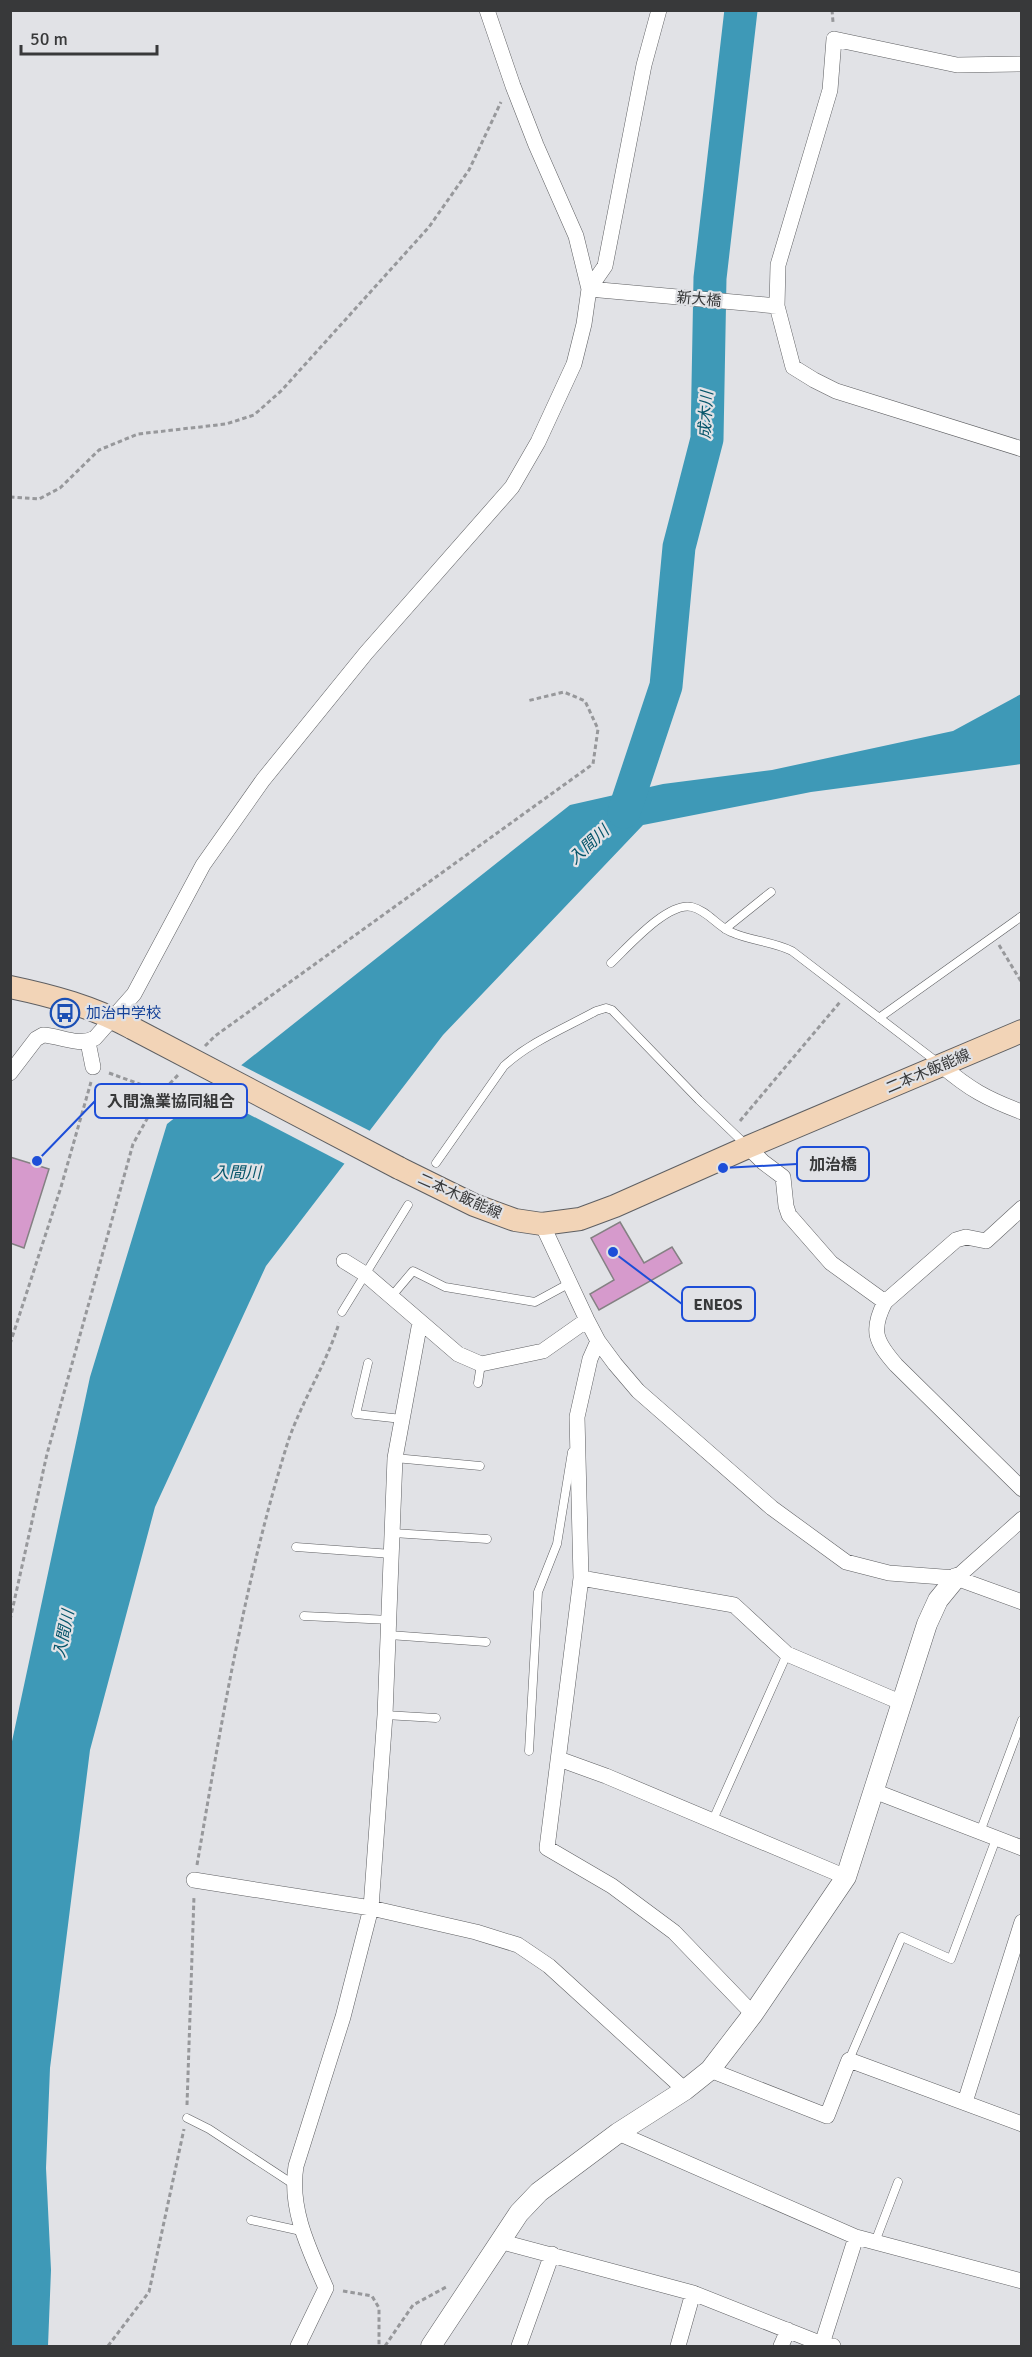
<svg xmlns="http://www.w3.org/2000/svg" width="1032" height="2357" font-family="Signika,'Noto Sans JP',sans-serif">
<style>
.water{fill:#3e99b7}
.pier{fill:#e1e2e6}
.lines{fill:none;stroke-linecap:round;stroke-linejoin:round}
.river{stroke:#3e99b7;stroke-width:33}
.building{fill:#d69acc;stroke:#848183;stroke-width:1.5}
.service-casing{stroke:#5e5f62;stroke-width:9}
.minor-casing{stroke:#5e5f62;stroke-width:16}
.tertiary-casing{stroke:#5e5f62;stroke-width:21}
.secondary-casing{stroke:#5e5f62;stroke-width:24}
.path{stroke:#97989b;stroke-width:3;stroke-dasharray:4.5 3;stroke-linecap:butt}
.service{stroke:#fff;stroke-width:8}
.minor{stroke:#fff;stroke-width:15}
.tertiary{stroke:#fff;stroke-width:20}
.secondary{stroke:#f2d4b7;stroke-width:22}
.secondary-bridge-casing{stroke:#5e5f62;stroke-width:24;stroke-linecap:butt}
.secondary-bridge{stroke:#f2d4b7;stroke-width:22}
.labels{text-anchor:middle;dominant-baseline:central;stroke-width:4.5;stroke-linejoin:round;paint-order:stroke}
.street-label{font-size:15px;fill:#38393a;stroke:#e1e2e6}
.transit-label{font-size:15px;fill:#164399;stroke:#e1e2e6;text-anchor:start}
.water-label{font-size:16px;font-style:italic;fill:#06556a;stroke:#e1e2e6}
.leader{fill:none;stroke:#1d4ed8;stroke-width:2}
.callout-dot{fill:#1d4ed8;stroke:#e1e2e6;stroke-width:2}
.callout{fill:#e1e2e6;stroke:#1d4ed8;stroke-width:2}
.callout-label{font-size:16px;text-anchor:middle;font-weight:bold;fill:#38393a}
</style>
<rect width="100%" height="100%" fill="#e1e2e6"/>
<path class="water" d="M1021 694V764L811 792 643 825 443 1035 266 1266 155 1507 90 1750 50 2068 46 2168 51 2270 48 2346H11V1746L90 1377 167 1124 570 805 663 784 772 770 953 731Z"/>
<path class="pier" d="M239 1064 372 1132 347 1165 204 1091Z"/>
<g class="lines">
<path class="river" d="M624 812 666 686 679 547 707 439 710 278 741 10"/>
</g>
<path class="building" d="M10 1157 49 1169 24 1248 10 1243Z
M620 1222 644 1263 672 1247 682 1263 599 1310 590 1294 614 1280 591 1238Z"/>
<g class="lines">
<g class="service-casing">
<path id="service" d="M725 929 771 892
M611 963C628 947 668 901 692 907 708 911 717 926 731 932 750 941 772 941 792 951L937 1062
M879 1018 1022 916
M436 1163 504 1066C530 1042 565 1028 596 1011L606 1008 612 1010 699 1100 745 1144
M391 1297 413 1271 445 1287 535 1302 570 1283
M342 1312 408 1205
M368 1363 356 1414 402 1419
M478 1383 481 1364
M395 1458 480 1466
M393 1533 487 1539
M296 1547 392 1554
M304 1616 390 1620
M389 1635 486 1642
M385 1715 436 1718
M529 1751 538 1592 557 1544 572 1452
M712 1822 787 1654
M980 1832 1022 1720
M849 2060 902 1937 951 1959 996 1839
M187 2118 209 2129 293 2184
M251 2220 301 2231
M875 2242 898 2182"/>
</g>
<g class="minor-casing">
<path id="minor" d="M589 289 777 306 793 367 814 380 836 391 1022 449
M589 289 605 266 644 65 659 10
M777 306 778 265 830 90 834 39 957 65 1022 64
M88 1042 93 1067
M941 1065C969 1089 987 1099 1022 1112
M10 1073 36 1039 43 1035C61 1036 78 1047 95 1038L134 994 203 865 263 780 366 653 512 487 538 442 574 364 584 324 589 289 576 236 536 145 513 86 487 10
M748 1147 763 1162 783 1177 786 1206 789 1215 831 1263 885 1302
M1022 1208 986 1241 966 1237 956 1240 885 1302C870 1331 876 1342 896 1365L1022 1489
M542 1224 587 1320 598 1341 615 1364 638 1391 772 1508 846 1562 889 1573 956 1578 1022 1602
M344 1261 365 1274 458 1354 481 1364 543 1351 587 1320
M598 1341 590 1359 577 1417 581 1578 547 1848 612 1886 674 1932 753 2014
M581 1578 734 1605 787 1654 900 1702
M956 1578 1022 1519
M559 1759 606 1776 846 1877
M874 1791 1022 1848
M194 1880 371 1908 476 1932 518 1945 549 1966 685 2090
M710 2070 827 2116 849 2060 1022 2124
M965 2102 1022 1922
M618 2133 856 2237 1022 2281
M499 2241 693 2293 822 2344 833 2346
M822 2344 856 2237
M298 2346 326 2288C309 2249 289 2209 296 2166L343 2017 371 1908 385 1715 395 1458 420 1322
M519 2346 552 2254
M678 2346 693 2293
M781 2346 788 2330"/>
</g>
<g class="tertiary-casing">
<path id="tertiary" d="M431 2346 519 2213 539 2192 618 2133 685 2090 710 2070 753 2014 846 1877 927 1624 938 1600 956 1578"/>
</g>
<g class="secondary-casing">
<path id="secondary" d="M10 987C53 996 93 1007 132 1028
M399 1168 474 1205 515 1220 542 1224 580 1219 615 1206 748 1147 1022 1031"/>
</g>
<path class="path" d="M832 10 833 22
M10 497 39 499 60 488 99 450 138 434 226 424 254 415 282 390 429 227 469 170 501 102
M999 945 1022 983
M205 1046 215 1036 593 764 598 729 585 701 564 692 527 701
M109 1073 162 1092 178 1075
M740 1121 840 1002
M10 1344 61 1187 91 1082
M10 1620 47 1454 133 1144 162 1092
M197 1865C221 1725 244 1584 286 1448 299 1405 326 1366 339 1323
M187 2105 194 1896
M343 2291 372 2296 379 2308V2346
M108 2346 149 2292 184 2129
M385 2346 413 2305 448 2286"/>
<use href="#service" class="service"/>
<use href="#minor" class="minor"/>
<use href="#tertiary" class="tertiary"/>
<use href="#secondary" class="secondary"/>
<g class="secondary-bridge-casing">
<path id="secondary-bridge" d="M132 1028 399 1168"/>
</g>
<use href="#secondary-bridge" class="secondary-bridge"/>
</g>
<defs>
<g id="bus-ring" transform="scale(1.5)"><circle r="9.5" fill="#e1e2e6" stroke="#1a4fb4" stroke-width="1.5"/><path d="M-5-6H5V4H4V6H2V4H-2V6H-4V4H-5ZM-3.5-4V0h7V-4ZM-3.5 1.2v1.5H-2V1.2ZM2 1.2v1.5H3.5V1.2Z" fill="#1a4fb4"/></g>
</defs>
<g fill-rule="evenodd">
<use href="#bus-ring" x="65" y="1013"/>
</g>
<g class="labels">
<g class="street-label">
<text transform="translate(699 299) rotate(5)">新大橋</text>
<text transform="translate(928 1071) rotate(-23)">二本木飯能線</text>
<text transform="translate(460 1196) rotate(24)">二本木飯能線</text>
</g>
<g class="transit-label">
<text x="86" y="1013">加治中学校</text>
</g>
<g class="water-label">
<text transform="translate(706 415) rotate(-87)">成木川</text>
<text transform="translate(589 845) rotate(-43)">入間川</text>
<text x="237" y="1173">入間川</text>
<text transform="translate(64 1634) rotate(-79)">入間川</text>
</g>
</g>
<path class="leader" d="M37 1161L95 1101M723 1168L797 1164M613 1252L682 1304"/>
<g class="callout-dot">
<circle cx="37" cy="1161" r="6"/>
<circle cx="723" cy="1168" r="6"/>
<circle cx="613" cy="1252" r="6"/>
</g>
<g class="callout">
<rect x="95" y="1084" width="152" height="34" rx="6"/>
<rect x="797" y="1147" width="72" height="34" rx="6"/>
<rect x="682" y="1287" width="73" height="34" rx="6"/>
</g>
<g class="callout-label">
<text x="171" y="1107">入間漁業協同組合</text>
<text x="833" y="1170">加治橋</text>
<text x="718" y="1310">ENEOS</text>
</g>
<rect width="1032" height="2357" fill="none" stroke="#38393a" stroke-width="24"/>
<path d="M21 45v9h136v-9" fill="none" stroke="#38393a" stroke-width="3"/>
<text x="30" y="45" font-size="18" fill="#38393a" stroke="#e1e2e6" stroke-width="4.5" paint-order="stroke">50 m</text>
</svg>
